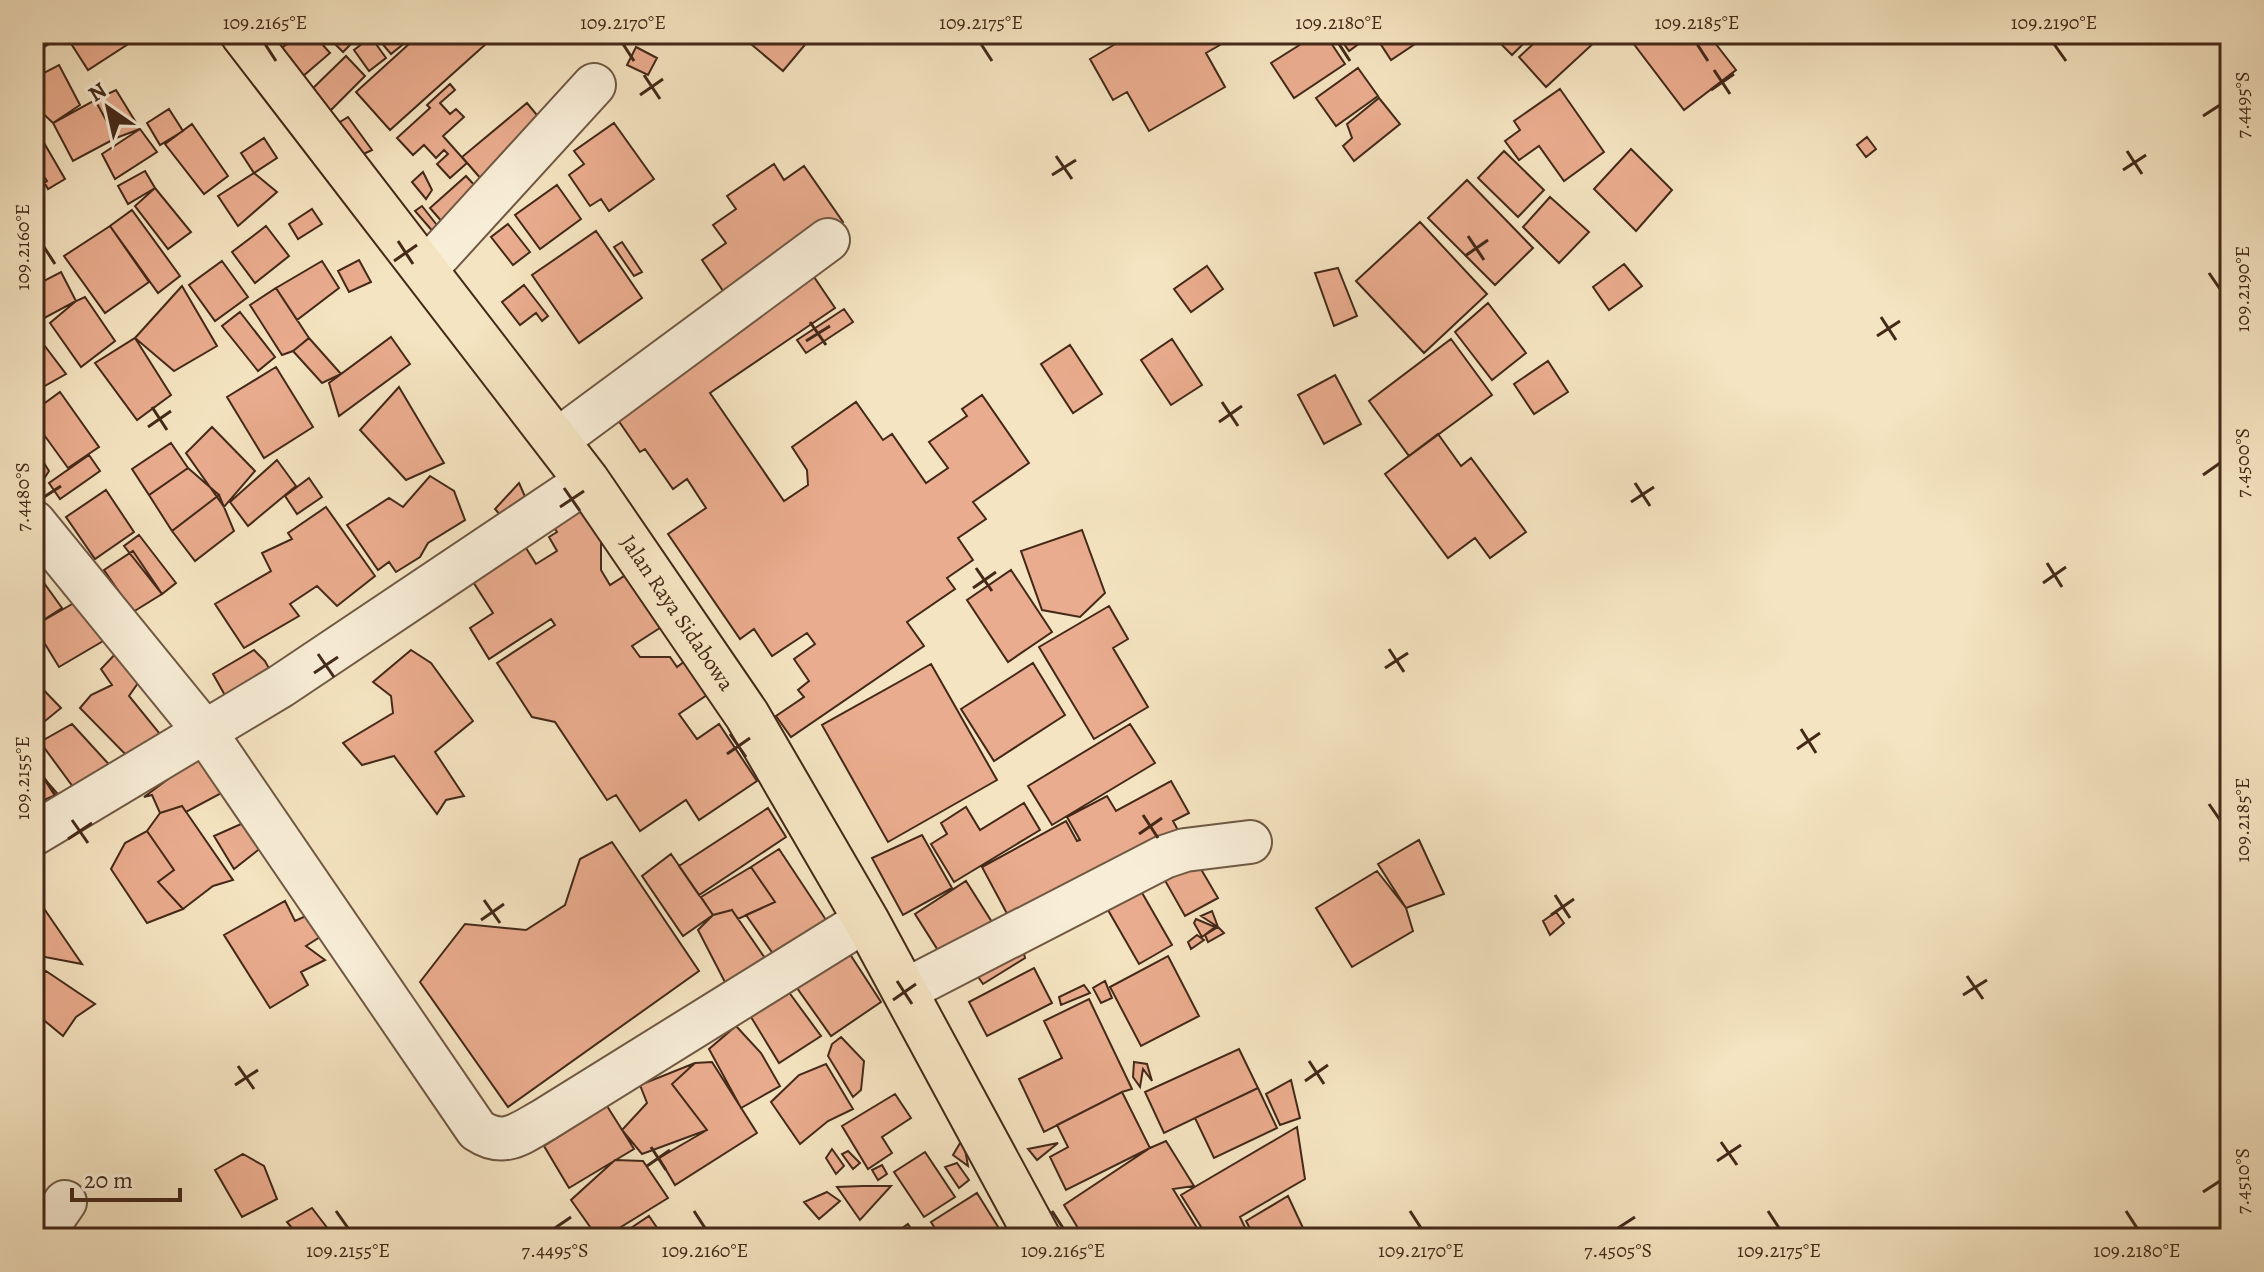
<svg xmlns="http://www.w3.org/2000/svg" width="2264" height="1272" font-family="Alegreya,serif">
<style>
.building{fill:#eaac8e;stroke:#442919;stroke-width:2}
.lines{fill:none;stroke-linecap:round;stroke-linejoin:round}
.street-casing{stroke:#705843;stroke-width:46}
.highway-casing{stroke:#442919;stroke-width:48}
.street{stroke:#f8edd7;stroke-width:42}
.highway{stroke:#f5e4c1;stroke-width:44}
.ticks{fill:none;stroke:#442919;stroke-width:3}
.labels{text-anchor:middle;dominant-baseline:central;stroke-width:7;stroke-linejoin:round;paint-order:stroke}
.street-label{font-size:22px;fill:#442919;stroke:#f8edd7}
.neatline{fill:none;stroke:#442919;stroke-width:3}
.ticks-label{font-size:20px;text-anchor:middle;fill:#442919}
</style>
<rect width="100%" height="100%" fill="#f5e4c1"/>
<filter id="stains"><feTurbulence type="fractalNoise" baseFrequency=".0025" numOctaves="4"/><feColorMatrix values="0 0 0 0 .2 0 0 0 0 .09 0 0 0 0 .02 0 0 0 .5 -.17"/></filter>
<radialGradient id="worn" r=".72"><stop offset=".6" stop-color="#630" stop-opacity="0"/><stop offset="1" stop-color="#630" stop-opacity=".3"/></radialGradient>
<path class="building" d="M34 34H64L34 54Z
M82 34H129L133 41 88 70 70 42Z
M302 34H313L330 53 302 77 280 49Z
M325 34H338L350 45 343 52Z
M374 34H401L407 41 391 54Z
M420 34H497L390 130 356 92Z
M739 34H814L783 71Z
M1112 34H1239L1206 53 1225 87 1149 131 1127 92 1113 100 1090 59 1117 43Z
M1317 34H1325L1345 64 1294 98 1271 63Z
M1337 34H1370L1371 35 1349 51Z
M1374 34H1421L1424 38 1391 60Z
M1491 34H1533L1512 55Z
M1544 34H1592L1597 40 1546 87 1519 57Z
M1637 34H1708L1736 70 1684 110 1630 39Z
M371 37 386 58 369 71 354 50Z
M636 47 657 58 648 75 627 65Z
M346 56 365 76 329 112 309 92Z
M59 65 80 105 53 123 34 105V78Z
M1358 68 1378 96 1336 126 1316 98Z
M450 84 455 90 440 103 450 114 456 109 464 117 443 136 467 163 450 178 437 164 448 154 444 150 436 158 424 145 413 155 397 138 430 108 427 105Z
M1560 89 1604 152 1564 181 1539 146 1519 160 1505 141 1520 130 1514 121Z
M116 90 140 129 116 138 95 100Z
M1379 98 1400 124 1354 161 1343 146 1352 138 1347 124Z
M95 100 116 138 73 161 53 123Z
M527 103 546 126 482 180 462 157Z
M169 109 183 131 160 145 147 123Z
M348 117 372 150 357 157 332 127Z
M614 123 654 179 609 211 601 199 590 206 569 175 584 164 574 151Z
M192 124 228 176 204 194 165 144Z
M140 129 157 152 115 179 102 154Z
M40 136 65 179 48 189 34 164V143Z
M1867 137 1876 149 1866 157 1857 145Z
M264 138 277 158 254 173 241 153Z
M1631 149 1672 190 1636 231 1594 189Z
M1504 151 1544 190 1518 217 1478 178Z
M34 162 47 181 34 190Z
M774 164 784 180 804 166 843 222 730 301 702 260 726 243 713 225 736 209 727 196Z
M145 171 155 188 128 204 118 186Z
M423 172 432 190 426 199 412 182Z
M254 173 277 192 238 226 218 196Z
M466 176 487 199 450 231 430 208Z
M1467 180 1533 248 1495 285 1428 218Z
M557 185 581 219 540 249 515 215Z
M155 188 191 232 168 249 135 206Z
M1550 197 1589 232 1559 263 1523 227Z
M422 206 447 238 442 242 415 211Z
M312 209 322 224 298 239 289 224Z
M132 210 180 276 158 293 110 226Z
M1420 222 1487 294 1424 353 1356 281Z
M508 224 530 252 513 265 491 237Z
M110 226 149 282 105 313 64 256Z
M266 226 289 256 255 283 232 252Z
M596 231 642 298 579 343 532 275Z
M622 242 642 272 634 276 614 247Z
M359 260 371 282 349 292 338 271Z
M222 261 248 297 215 321 189 285Z
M322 261 339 288 297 320 276 288Z
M1624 264 1642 286 1609 310 1593 287Z
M1207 266 1223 289 1191 312 1174 289Z
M808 268 835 308 710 393 784 501 808 485 807 470 792 447 856 402 883 440 892 434 926 483 948 468 929 442 967 416 962 409 982 395 1029 463 973 502 986 519 958 538 973 560 947 578 955 589 907 622 924 646 791 737 776 716 804 697 798 690 809 681 794 659 815 644 807 633 772 656 754 629 740 639 668 534 706 508 687 479 673 489 645 449 640 452 607 404Z
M1338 268 1357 316 1334 326 1315 273Z
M61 272 76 301 37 322 34 316V286Z
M524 285 548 316 542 321 536 313 520 325 502 302Z
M182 286 217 346 174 371 135 338Z
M276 288 309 338 293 351 282 355 250 305Z
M85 297 115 341 81 367 50 323 76 301Z
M1488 303 1526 353 1492 380 1455 332Z
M844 309 853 322 806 353 797 340Z
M240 312 275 357 258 371 222 326Z
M38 337 66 374 34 392V339Z
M391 337 410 364 339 416 329 383Z
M135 338 171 395 137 420 95 363Z
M309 338 341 374 322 383 293 351Z
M1172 339 1202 385 1171 405 1141 360Z
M1451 339 1492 395 1409 456 1369 401Z
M1070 345 1102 394 1073 413 1041 364Z
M1548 361 1568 392 1534 414 1514 384Z
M276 367 313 427 264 458 227 397Z
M1335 375 1361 424 1324 444 1298 395Z
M399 387 444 463 406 480 360 430Z
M60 392 99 447 68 468 34 421V411Z
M212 427 255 471 224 507 186 453Z
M1438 434 1461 466 1471 458 1526 532 1490 558 1475 538 1448 558 1385 474Z
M171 443 188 468 149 495 132 469Z
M34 447 49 471 36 491 34 487Z
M89 455 100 471 60 499 49 483Z
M277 460 296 486 248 526 230 502Z
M188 468 219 495 172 531 149 495Z
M430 476 454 491 465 520 428 543 420 557 396 572 389 562 378 570 347 525 389 498 403 507Z
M309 478 322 497 297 514 285 496Z
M519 483 531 510 507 523 495 509Z
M106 490 134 532 95 559 66 517Z
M219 495 234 531 195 561 172 531Z
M586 500 601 524V570L610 585 632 571 666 624 632 646 640 657H670L677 667 685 661 707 695 679 714 697 739 719 724 757 781 699 820 686 800 640 831 616 795 607 800 555 722 532 717 497 663 555 625 551 619 489 659 470 628 493 613 468 574 521 540 536 564 557 551 549 537 557 532 551 523Z
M326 507 375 576 337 606 317 586 290 604 299 616 244 648 215 604 271 571 262 553 292 539 288 533Z
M1082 530 1105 593 1080 617 1042 610 1021 551Z
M139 535 176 583 162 594 124 546Z
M133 551 162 594 133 612 104 570Z
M34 569 62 608 34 626Z
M1011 570 1052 632 1008 662 967 600Z
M86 596 110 637 59 667 34 626Z
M1109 606 1128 639 1113 648 1148 707 1094 739 1039 647Z
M254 650 265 661 277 683 231 706 213 674Z
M411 650 431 663 473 721 435 752 464 796 446 800 437 814 394 756 362 765 343 743 393 713 391 696 373 682Z
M118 651 150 666 129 696 160 734 129 758 80 708 91 695 112 685 101 669Z
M1033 663 1065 715 994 761 961 709Z
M931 664 997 780 888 842 822 725Z
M34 680 61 708 34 730Z
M72 724 115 771 79 795 40 742Z
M1130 724 1155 763 1052 825 1028 786Z
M199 756 229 789 186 812 182 806 160 813 152 795 144 797Z
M34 767 58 794 46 799 34 812Z
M1171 781 1189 813 1173 821 1179 832 1012 923 982 867 1066 821 1077 841 1080 840 1067 817 1107 796 1116 811Z
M1024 803 1040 830 954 882 931 844 947 834 941 823 966 807 980 830Z
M182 806 233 880 213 886 183 909 158 882 174 870 147 831 160 813Z
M768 808 786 837 699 895 679 866Z
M250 820 267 843 234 869 214 836Z
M147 831 174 870 158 882 183 909 147 923 111 869 125 843Z
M922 835 952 888 903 915 872 858Z
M1419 840 1444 894 1406 908 1378 864Z
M612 842 699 971 508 1107 420 982 465 924 526 930 565 905 580 859Z
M779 849 834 932 778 961 746 915 775 902 751 867Z
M671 854 713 915 683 936 642 876Z
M1195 859 1218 898 1185 916 1163 877Z
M751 867 775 902 738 919 732 910 713 915 701 897Z
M1377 871 1406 908 1413 931 1352 967 1316 908Z
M966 881 997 930 946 963 915 914Z
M1141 891 1172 945 1139 964 1108 910Z
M34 894 82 964 34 955Z
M285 901 295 921 308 915 323 935 306 946 325 960 301 972 308 985 270 1008 224 935Z
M732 910 771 967 729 990 698 930 713 915Z
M1212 911 1218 927 1201 916Z
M1556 912 1564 923 1550 935 1543 921Z
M1196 919 1215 927 1202 937 1194 923Z
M1218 927 1224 933 1208 942 1205 935Z
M1197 935 1204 940 1191 949 1188 942Z
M1020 937 1025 958 983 984 972 968Z
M844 945 881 1002 831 1036 792 981Z
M1168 956 1199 1016 1141 1046 1110 987Z
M1034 968 1052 1003 987 1036 969 1002Z
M46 971 95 1004 76 1017 63 1036 34 1012V979Z
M1105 981 1112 998 1101 1003 1093 988Z
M1084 985 1090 993 1061 1005 1059 997Z
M788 991 821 1036 779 1063 751 1017Z
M1089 999 1132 1089 1122 1092 1044 1132 1019 1079 1062 1058 1044 1021Z
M736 1026 761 1053 780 1086 741 1108 709 1049Z
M841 1037 864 1061 861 1090 853 1097 828 1056 832 1044Z
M1239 1049 1258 1088 1164 1133 1145 1092Z
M712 1062 757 1133 675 1185 659 1158 707 1130 672 1084 695 1063Z
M1134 1062 1147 1064 1152 1081 1143 1069 1140 1087 1133 1077Z
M695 1063 672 1084 707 1130 642 1154 622 1130 647 1103 640 1085Z
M826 1064 853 1109 828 1121 800 1144 771 1102 799 1075Z
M1291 1080 1300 1118 1280 1125 1266 1094Z
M1258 1088 1277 1128 1214 1158 1195 1118Z
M1122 1092 1150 1148 1066 1190 1050 1157 1068 1147 1057 1125Z
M895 1094 911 1118 882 1137 892 1153 868 1169 842 1126Z
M607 1106 634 1149 569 1188 544 1146Z
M1297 1127 1305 1179 1240 1217 1250 1238H1193L1203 1230 1181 1195Z
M963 1138 968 1166 953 1155Z
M1166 1141 1194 1186 1173 1189 1197 1228 1181 1238H1084L1064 1205 1150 1148Z
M1058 1143 1037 1160 1028 1149Z
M832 1149 844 1166 836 1174 826 1158Z
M848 1151 860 1163 853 1169 842 1154Z
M925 1152 955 1197 924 1217 894 1172Z
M243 1154 264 1166 277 1199 242 1217 215 1170Z
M615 1160 643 1161 668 1198 603 1238H598L571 1200Z
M957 1163 969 1180 959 1188 945 1167Z
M882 1165 887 1174 878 1180 872 1170Z
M863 1186H891L860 1220 837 1187Z
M827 1192 840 1201 819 1219 804 1202Z
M977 1193 1005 1238H941L931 1222Z
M1288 1196 1303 1228 1289 1238H1255L1246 1221Z
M312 1208 335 1238H300L287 1222Z
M649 1216 664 1238H633L628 1230Z
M908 1224 917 1238H888Z"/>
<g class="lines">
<g class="street-casing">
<path id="street" d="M425 270 594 85
M556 441 828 240
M34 522 205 732 477 1130C504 1148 519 1134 544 1120L866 920
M34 834 281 686 587 481
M904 991 1164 857 1185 850 1250 842
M40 1238 65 1202"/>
</g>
<g class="highway-casing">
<g id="highway">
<path id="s1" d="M243 34 587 481 747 715 866 920 1038 1238"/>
</g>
</g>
<use href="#street" class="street"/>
<use href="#highway" class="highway"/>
</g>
<path class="ticks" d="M265 44 276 61M623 44 634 61M981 44 992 61M1339 44 1350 61M1697 44 1708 61M2054 44 2066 61M1714 70 1730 94M644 75 660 99M1711 90 1734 74M640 95 663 79M2203 116 2220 105M2127 151 2142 174M1056 156 1072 179M2123 170 2146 155M1052 175 1076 160M1468 236 1484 260M398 241 413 264M44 247 55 264M1465 256 1488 240M394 261 417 245M2209 273 2220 289M1881 317 1896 340M810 322 826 345M1877 336 1900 321M806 341 830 326M1222 402 1238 426M152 407 167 430M1219 422 1242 406M148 427 171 411M2203 475 2220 463M1635 483 1650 506M564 488 580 511M44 497 61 486M1631 502 1654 487M560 507 584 491M2047 563 2062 587M976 568 992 591M2043 583 2066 567M973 588 996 572M1389 649 1404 672M318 654 334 677M1385 668 1408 653M314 673 338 657M1801 729 1816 753M730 734 746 757M1797 749 1820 733M727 754 750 738M44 778 55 795M2209 804 2220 820M1143 815 1158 838M72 820 88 843M1139 834 1162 818M68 839 92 823M1555 895 1570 918M484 900 500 923M1551 915 1574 899M481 920 504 904M1967 976 1983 999M897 981 912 1004M1963 995 1987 980M893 1000 916 984M1309 1061 1324 1084M238 1066 254 1089M1305 1081 1328 1065M235 1085 258 1070M1721 1142 1737 1165M651 1147 666 1170M1717 1161 1741 1145M647 1166 670 1150M2203 1192 2220 1181M336 1211 348 1228M694 1211 705 1228M1052 1211 1063 1228M1410 1211 1421 1228M1768 1211 1779 1228M2126 1211 2137 1228M555 1228 571 1217M1618 1228 1635 1217"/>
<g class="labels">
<g class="street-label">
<text stroke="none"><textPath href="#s1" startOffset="724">Jalan Raya Sidabowa</textPath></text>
</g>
</g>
<rect width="2264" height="1272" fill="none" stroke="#f5e4c1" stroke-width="88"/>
<g transform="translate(108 108) rotate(326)" stroke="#f8edd7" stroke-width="6" paint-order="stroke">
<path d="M0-6L14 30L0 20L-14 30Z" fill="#442919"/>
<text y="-12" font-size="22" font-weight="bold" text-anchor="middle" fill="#442919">N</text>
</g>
<path d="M72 1188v12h108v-12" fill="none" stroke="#442919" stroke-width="4"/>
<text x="84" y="1188" font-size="24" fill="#442919" stroke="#f8edd7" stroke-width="6" paint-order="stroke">20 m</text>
<rect x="44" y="44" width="2176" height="1184" class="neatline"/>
<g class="ticks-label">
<text x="265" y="29">109.2165°E</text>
<text x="623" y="29">109.2170°E</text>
<text x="981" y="29">109.2175°E</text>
<text x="1339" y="29">109.2180°E</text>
<text x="1697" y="29">109.2185°E</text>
<text x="2054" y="29">109.2190°E</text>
<text transform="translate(2242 105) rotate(-90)" y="7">7.4495°S</text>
<text transform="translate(22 247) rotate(-90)" y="7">109.2160°E</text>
<text transform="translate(2242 289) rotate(-90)" y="7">109.2190°E</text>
<text transform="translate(2242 463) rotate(-90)" y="7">7.4500°S</text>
<text transform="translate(22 497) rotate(-90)" y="7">7.4480°S</text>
<text transform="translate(22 778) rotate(-90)" y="7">109.2155°E</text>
<text transform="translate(2242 820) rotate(-90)" y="7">109.2185°E</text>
<text transform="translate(2242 1181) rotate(-90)" y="7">7.4510°S</text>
<text x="348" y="1257">109.2155°E</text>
<text x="555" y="1257">7.4495°S</text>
<text x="705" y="1257">109.2160°E</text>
<text x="1063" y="1257">109.2165°E</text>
<text x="1421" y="1257">109.2170°E</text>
<text x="1618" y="1257">7.4505°S</text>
<text x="1779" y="1257">109.2175°E</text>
<text x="2137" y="1257">109.2180°E</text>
</g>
<rect width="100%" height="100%" filter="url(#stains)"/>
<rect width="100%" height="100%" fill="url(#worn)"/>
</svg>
